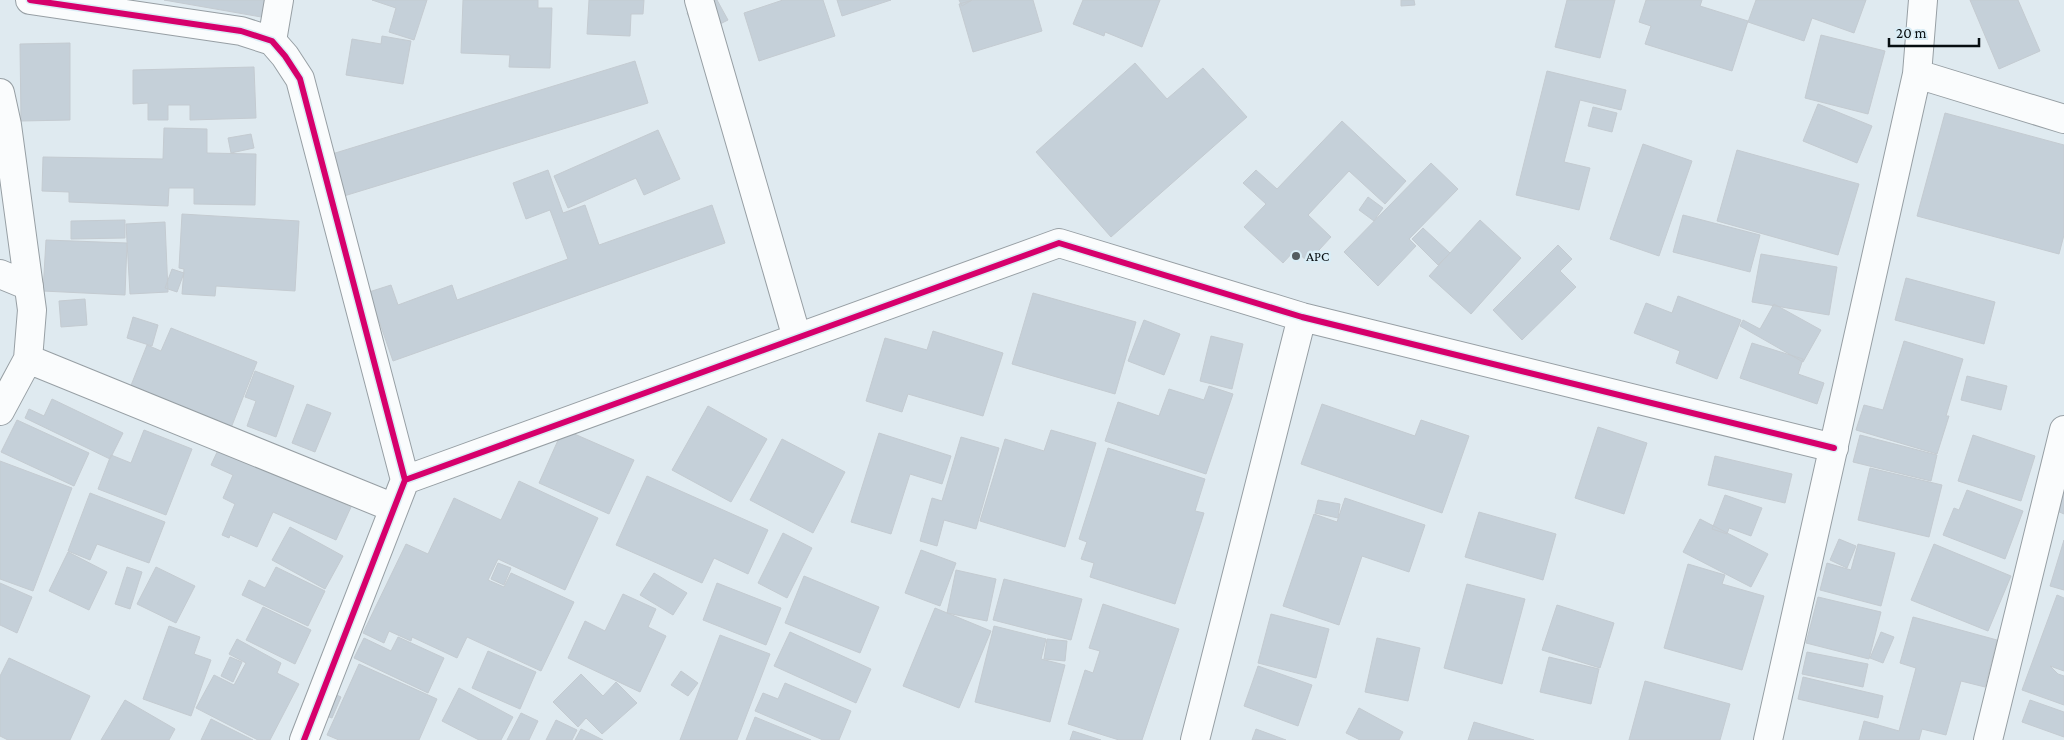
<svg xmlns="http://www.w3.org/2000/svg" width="2064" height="740" font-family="'Crimson Pro',serif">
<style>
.building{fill:#c5d0d9;stroke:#c4cbd1}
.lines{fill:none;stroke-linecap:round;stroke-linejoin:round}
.street-casing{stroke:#979fa4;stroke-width:30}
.street{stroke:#fafcfd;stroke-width:28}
.cycleway-casing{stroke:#d9edf6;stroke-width:9}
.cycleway{stroke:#d6006c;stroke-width:6}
.poi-dot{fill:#535b5f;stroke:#d9edf6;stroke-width:2}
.labels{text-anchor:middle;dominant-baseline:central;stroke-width:5;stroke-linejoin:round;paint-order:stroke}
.poi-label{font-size:14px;fill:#070e11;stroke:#d9edf6;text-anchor:start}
</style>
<rect width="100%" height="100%" fill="#dfeaf0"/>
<path class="building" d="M164 0H270L267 18Z
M372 0H427L414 40 389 32 396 8Z
M463 0H538V8H552L550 68 509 67 510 55 461 53Z
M589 0H644L643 14H631L630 36 587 34Z
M714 0H717L728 20 698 35 687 13Z
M783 0H823L835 36 759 61 744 13Z
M837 0H891L842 16Z
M959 0H972L962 6Z
M973 0H1033L1042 31 973 52 959 4Z
M1083 0H1160L1142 47 1105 32 1104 36 1073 24Z
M1401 0H1414L1415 5 1401 6Z
M1567 0H1615L1600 58 1555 47Z
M1646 0H1702L1700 6 1748 21 1732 71 1645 44 1651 26 1639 22Z
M1756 0H1866L1854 33 1812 18 1804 41 1748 22Z
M1970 0H2018L2040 51 1999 69Z
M1821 35 1885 51 1868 114 1805 98Z
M382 36 411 41 403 84 346 75 352 39 381 44Z
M70 43V120L21 121 20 44Z
M635 61 648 103 344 196 332 154Z
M1135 63 1167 99 1203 68 1247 117 1111 237 1036 152Z
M254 67 256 118 190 120V105H168V120H148V103L133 104V70Z
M1547 71 1626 90 1621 110 1580 100 1564 162 1590 168 1579 210 1516 195Z
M1818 104 1872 126 1857 163 1803 141Z
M1593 107 1617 113 1612 132 1588 126Z
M1945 113 2064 145V235L2059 254 1917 216Z
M1342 121 1406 181 1385 204 1349 171 1308 215 1331 237 1308 262 1295 250 1283 263 1244 227 1266 204 1243 183 1256 170 1277 189Z
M164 128 207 129V153L256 154 255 205 194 204V188H169L168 206 69 202V192L42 191 43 157 163 159Z
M658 130 680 179 644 195 636 178 568 208 554 176Z
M251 134 254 148 231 153 228 138Z
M1643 144 1692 161 1659 256 1610 239Z
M1737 150 1859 184 1838 255 1717 221Z
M1431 163 1458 189 1409 239 1416 246 1378 286 1344 252Z
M548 170 563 213 585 205 599 245 712 205 725 243 393 361 369 292 391 285 398 305 452 285 457 300 568 259 550 210 526 219 513 183Z
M1368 197 1383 208 1374 221 1359 210Z
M182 214 299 221 295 291 216 286 215 296 182 294 184 269 179 268Z
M1683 215 1760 235 1750 272 1673 252Z
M125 220V238L71 239V221Z
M1480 220 1521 258 1471 314 1429 276Z
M165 222 168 292 130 294 126 224Z
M1423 228 1450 253 1438 265 1412 239Z
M46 240 127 243 125 295 43 291Z
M1558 245 1572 259 1560 271 1576 287 1522 340 1493 310Z
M1761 254 1837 267 1829 315 1752 302Z
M172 269 184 273 177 292 165 288Z
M1906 278 1995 302 1984 344 1895 320Z
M1033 293 1136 322 1115 394 1012 364Z
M1678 296 1741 320 1717 379 1676 363 1680 351 1634 333 1646 303 1672 313Z
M85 299 87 325 61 327 59 301Z
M1774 304 1821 330 1803 362 1740 326 1743 320 1760 329Z
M133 317 158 325 152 346 127 338Z
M1144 320 1180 334 1164 375 1128 361Z
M171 328 257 362 229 433 128 393 147 345 161 351Z
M933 331 1003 353 983 416 908 394 902 412 866 401 885 338 927 350Z
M1211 336 1243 344 1232 389 1200 381Z
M1904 341 1963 359 1946 416H1949L1937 454 1856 430 1864 405 1883 410Z
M1752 343 1803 359 1798 374 1824 383 1817 404 1740 378Z
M255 371 294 386 276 437 247 426 256 401 245 397Z
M1967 376 2007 386 2001 410 1961 400Z
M1209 386 1233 394 1206 474 1105 441 1118 402 1159 416 1169 389 1204 400Z
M52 399 123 433 110 459 25 418 29 409 44 416Z
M307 404 331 413 315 452 292 443Z
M1322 404 1415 436 1421 420 1469 436 1442 513 1301 464Z
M708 406 767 439 731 502 672 470Z
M17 420 89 453 74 486 1 452Z
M1598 427 1647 443 1624 514 1575 498Z
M563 429 634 460 609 514 539 483Z
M144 430 192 449 166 515 98 489 111 455 131 463Z
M1051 430 1096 443 1065 547 980 521 1005 439 1044 451Z
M879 433 951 456 942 484 910 474 891 534 851 522Z
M1860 435 1937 455 1931 481 1853 462Z
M1973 435 2035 456 2021 501 1958 481Z
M961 437 999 448 976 529 944 520 937 546 920 541 932 498 942 501Z
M782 439 845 472 813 533 750 500Z
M219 448 351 507 336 540 273 512 257 547 230 535 229 538 222 535 235 504 223 498 233 475 211 465Z
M1108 448 1205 479 1195 511 1204 513 1175 604 1090 577 1094 563 1081 559 1087 542 1079 539Z
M1715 456 1792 474 1785 503 1708 485Z
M0 461 72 488 33 591 0 579Z
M1870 468 1942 485 1929 537 1858 520Z
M647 476 768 530 748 574 714 558 702 583 616 545Z
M519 481 598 518 565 590 498 559 488 580 504 587 511 573 574 602 541 671 467 637 457 658 412 637 411 641 389 631 384 643 363 633 406 544 428 554 454 498 501 520Z
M1967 490 2023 511 2005 559 1943 535 1954 508 1959 510Z
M2064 491V514L2055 510Z
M90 493 165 522 149 563 97 544 90 560 68 551Z
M1725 495 1762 508 1751 536 1729 528 1727 534 1712 529Z
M1345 498 1425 525 1409 572 1362 556 1339 625 1283 606 1314 514 1337 522Z
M1318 500 1340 504 1338 518 1315 513Z
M1479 512 1556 534 1543 580 1465 557Z
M1700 519 1768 554 1751 587 1683 552Z
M290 527 343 556 325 589 272 560Z
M783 533 812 548 787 598 758 583Z
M1839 539 1856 546 1847 568 1830 560Z
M2064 540V590L2050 586Z
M1858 544 1895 553 1881 606 1820 590 1827 563 1851 570Z
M1934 544 2011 576 1988 631 1911 600Z
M921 550 956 563 940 606 905 593Z
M68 552 107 572 89 610 49 591Z
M498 563 511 568 504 585 491 579Z
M1688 564 1725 575 1722 584 1764 596 1742 670 1664 648Z
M127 567 142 572 130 609 115 604Z
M156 567 195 586 176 623 137 604Z
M276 567 325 591 308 626 242 595 249 580 265 588Z
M956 570 996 579 987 621 947 613Z
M654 573 687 593 673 615 640 595Z
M804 576 879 607 860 653 785 623Z
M1004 579 1082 599 1071 640 993 620Z
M0 583 32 597 17 633 0 625Z
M717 583 781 608 766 645 703 620Z
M1467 584 1525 599 1502 684 1444 668Z
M623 594 656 609 648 627 666 636 640 692 568 658 585 621 605 631Z
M2057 595 2064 598V671L2050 666 2058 674 2064 676V705L2022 690Z
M1818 597 1881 612 1869 659 1806 643Z
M1103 604 1179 629 1142 740H1119L1068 724 1085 670 1093 673 1100 651 1089 648Z
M1557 605 1614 623 1600 668 1542 650Z
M263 607 311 630 295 664 246 640Z
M935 608 991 631 959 708 903 686Z
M1271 614 1329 629 1316 678 1258 663Z
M1913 617 1997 640 1985 687 1961 681 1946 735 1922 729 1919 740H1859L1864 721 1899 731 1916 668 1900 663Z
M169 626 200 637 194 654 211 660 191 716 143 699Z
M994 626 1046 639 1041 659 1065 665 1050 722 975 702Z
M790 632 871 669 856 703 774 666Z
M1881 632 1894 637 1883 663 1870 658Z
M720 635 770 654 737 740H680Z
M398 637 444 658 428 693 354 658 364 638 391 651Z
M1377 638 1420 648 1408 701 1365 692Z
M237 639 281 663 277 673 299 684 270 740H258L196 708 214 675 234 685 246 663 229 654Z
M1047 639 1067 641 1065 661 1044 659Z
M488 651 536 672 520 709 472 688Z
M1807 652 1868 664 1863 687 1802 674Z
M230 657 242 662 233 682 221 676Z
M1549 657 1599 669 1591 704 1540 692Z
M9 658 90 696 70 740H8L0 736V676Z
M359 664 437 699 419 740H339L327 735Z
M1258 666 1312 685 1298 726 1244 706Z
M681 671 698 683 688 696 671 685Z
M581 674 603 696 616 682 637 703 602 734 586 718 578 727 553 702Z
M1803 677 1883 696 1878 718 1798 699Z
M1645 681 1730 704 1720 740H1629Z
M785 683 851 711 839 740H823L755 711 763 693 778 699Z
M459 688 513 717 501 740H479L442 721Z
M328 691 341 697 332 718 318 713Z
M125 700 175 729 169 740H101Z
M2030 700 2064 712V737L2022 722Z
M1359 708 1403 732 1399 740H1360L1346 733Z
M521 713 538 721 529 740H507Z
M755 717 811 740H746Z
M211 719 253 740H201Z
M556 720 577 730 572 740H546Z
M1474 722 1534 740H1468Z
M581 729 603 740H575Z
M1256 729 1286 740H1252Z
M1073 731 1101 740H1070Z"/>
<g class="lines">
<g class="street-casing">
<path id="street" d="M30 0 241 31 272 41 285 56 300 79 405 480 304 740
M699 0 797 338
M272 41 279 0
M1917 74 2064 119
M0 93 7 125 32 310 28 359 0 411
M0 274 29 286
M28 359 394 508
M405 480 1059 243 1302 317 1834 448
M1195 740 1302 317
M1768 740 1917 74 1923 0
M1988 740 2064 430"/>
</g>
<use href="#street" class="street"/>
<g class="cycleway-casing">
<path id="cycleway" d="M30 0 241 31 272 41 285 56 300 79 405 480 304 740
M405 480 1059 243 1302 317 1834 448"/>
</g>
<use href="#cycleway" class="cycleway"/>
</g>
<circle class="poi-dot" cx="1296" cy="256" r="5"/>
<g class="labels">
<g class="poi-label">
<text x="1306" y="256">APC</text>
</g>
</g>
<path d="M1889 38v8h90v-8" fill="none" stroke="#070e11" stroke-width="2.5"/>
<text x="1896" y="38" font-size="15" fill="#070e11" stroke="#d9edf6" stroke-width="4" paint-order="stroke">20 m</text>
</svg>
